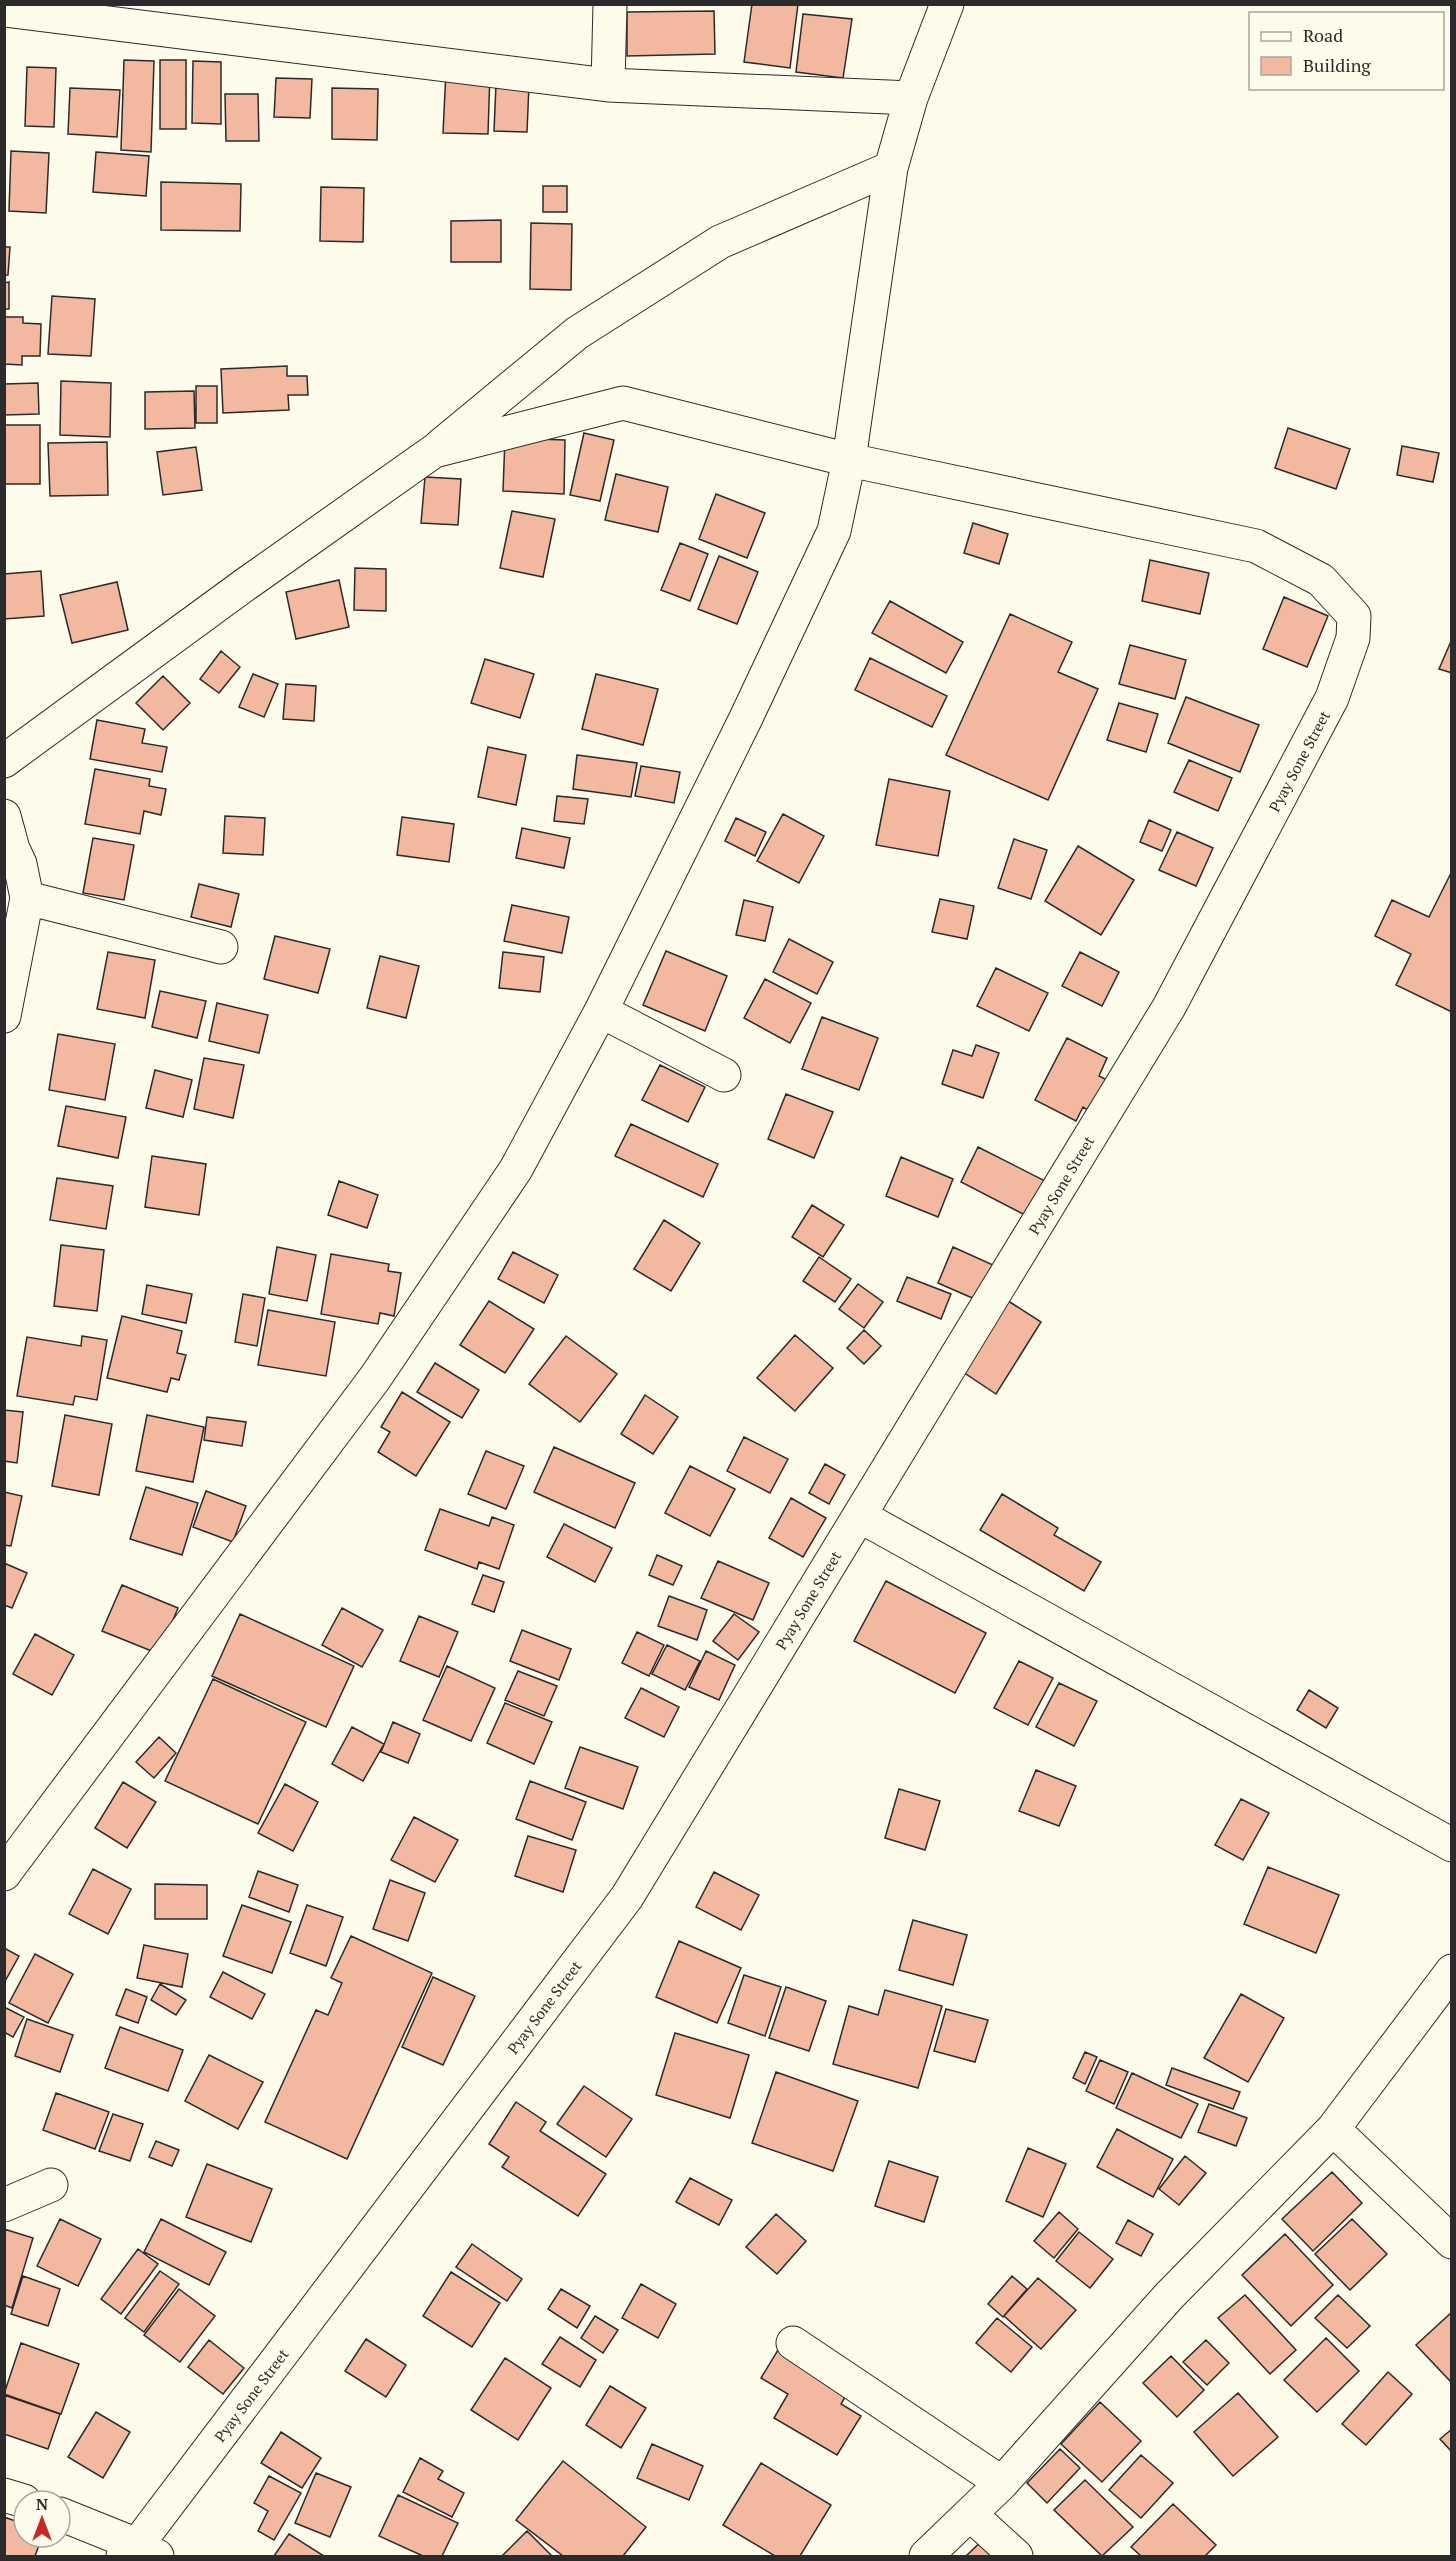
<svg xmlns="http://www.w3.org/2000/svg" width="1456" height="2561" font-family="'PT Serif',serif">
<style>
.building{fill:#f2b8a0;stroke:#2b2b2b;stroke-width:1.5}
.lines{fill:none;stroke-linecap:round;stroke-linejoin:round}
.minor-casing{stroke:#2b2b2b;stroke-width:35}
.tertiary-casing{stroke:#2b2b2b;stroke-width:35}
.minor{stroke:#fdfbea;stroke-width:33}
.tertiary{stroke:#fdfbea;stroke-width:33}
.labels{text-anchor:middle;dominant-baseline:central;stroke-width:4.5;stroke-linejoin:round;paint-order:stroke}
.street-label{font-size:15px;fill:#2b2b2b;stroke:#fdfbea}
</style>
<rect width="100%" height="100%" fill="#fdfbea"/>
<path class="building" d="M752 4H798L790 68 744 62Z
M714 11 715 54 627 56V12Z
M803 14 852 19 843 78 796 72Z
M124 60 154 61 151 152 121 150Z
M160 60H186V129H160Z
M193 61 221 62V124L192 123Z
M27 67 56 68 54 127 25 126Z
M446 71 490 73 488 134 443 133Z
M276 78 312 79 310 118 274 117Z
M496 84 529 85 527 132 494 131Z
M70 88 120 90 117 137 68 134Z
M332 88 378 89 377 140 332 139Z
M225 94H258L259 141H226Z
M11 151 49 153 46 213 9 211Z
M96 152 149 156 146 196 93 192Z
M161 182 241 184 240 231 161 230Z
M543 186H567V212H543Z
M321 187 364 188 363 242 320 241Z
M501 220V262H451V221Z
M531 223 572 224 571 290 530 289Z
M4 247H10L8 275H4Z
M9 282V309H4V283Z
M52 296 95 299 91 356 48 354Z
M4 317H23V323L41 324 40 356H22V365L4 364Z
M287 366V376H307L308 395H288L289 410 223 413 221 369Z
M61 381 111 383 110 437 60 435Z
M38 383 39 414 4 415V384Z
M196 386H217V423H196Z
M194 391 195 428 145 429V392Z
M4 425H40V484H4Z
M1288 428 1350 449 1336 489 1275 468Z
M584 433 614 440 600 501 570 495Z
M505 438 565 440 564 494 503 491Z
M107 442 108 495 50 496 48 443Z
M1402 446 1439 453 1433 482 1397 475Z
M196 447 202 490 163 495 157 452Z
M616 474 668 487 658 532 605 520Z
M425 477 461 479 458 525 421 523Z
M716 494 765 513 747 558 699 539Z
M512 511 555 519 543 577 500 568Z
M973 523 1008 534 999 564 964 553Z
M680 543 708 554 690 601 661 590Z
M719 556 758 572 737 624 698 609Z
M1150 560 1209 573 1200 614 1142 601Z
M355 568 386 569V611L354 610Z
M41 571 44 616 4 619V574Z
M339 580 349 627 296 639 286 592Z
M117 582 128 630 72 643 60 595Z
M1284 597 1328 616 1307 667 1263 649Z
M890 601 963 642 946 673 872 633Z
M1010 614 1072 642 1058 672 1098 689 1048 800 946 755Z
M1452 639V673L1439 669Z
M1130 645 1186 660 1175 699 1119 684Z
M221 651 240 667 219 693 200 679Z
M870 658 947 696 932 727 855 690Z
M485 659 534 674 520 718 471 703Z
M253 674 278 684 264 717 239 707Z
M596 674 658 689 643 745 582 729Z
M163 676 190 703 163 730 136 703Z
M286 684 316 686 314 721 283 719Z
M1186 697 1259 725 1240 772 1168 743Z
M1119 703 1158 714 1146 752 1107 740Z
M97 720 145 729 142 743 167 747 162 772 90 759Z
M488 747 526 755 516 805 478 797Z
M577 755 637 763 631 797 573 789Z
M1189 760 1232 778 1218 811 1174 792Z
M641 766 680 772 674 803 635 796Z
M95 769 150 779 149 786 166 789 161 815 144 811 140 834 85 824Z
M889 779 950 791 938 856 876 845Z
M557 796 588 799 584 824 554 821Z
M783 814 824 836 799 883 757 861Z
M225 816 265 818 263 855 223 853Z
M402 817 454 824 449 862 397 855Z
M736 818 766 832 755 856 725 841Z
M1149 820 1171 830 1162 851 1140 842Z
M522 828 570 838 564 868 516 858Z
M1177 832 1213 848 1196 886 1159 870Z
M93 838 134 845 124 900 83 893Z
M1014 839 1047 850 1031 899 998 888Z
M1078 846 1134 880 1101 935 1045 901Z
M1452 871V1012L1396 985 1411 954 1375 936 1392 900 1429 917Z
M199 884 239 894 231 927 191 917Z
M940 899 974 906 967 939 932 932Z
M744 900 773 907 765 941 736 935Z
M512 905 569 917 562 953 504 941Z
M275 936 330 949 318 993 264 979Z
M789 939 833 962 817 994 773 972Z
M666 951 727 976 705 1031 643 1005Z
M108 952 155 960 145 1018 97 1009Z
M503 952 544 957 540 992 499 988Z
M1080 952 1119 972 1102 1006 1062 986Z
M380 956 419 966 406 1018 367 1008Z
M996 968 1048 993 1029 1031 977 1006Z
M765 979 811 1003 790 1043 744 1018Z
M160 991 206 1001 197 1038 152 1027Z
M217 1003 268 1015 259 1053 209 1041Z
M822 1017 878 1038 859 1090 802 1069Z
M58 1034 115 1044 105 1100 49 1090Z
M1067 1038 1107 1058 1099 1076 1107 1080 1091 1112 1083 1107 1076 1121 1035 1100Z
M976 1045 999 1053 983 1098 942 1084 953 1050 972 1056Z
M204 1058 244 1065 233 1118 194 1109Z
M660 1065 705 1087 688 1122 642 1100Z
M155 1070 192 1080 183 1117 146 1108Z
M786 1094 833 1112 814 1158 768 1139Z
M66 1106 126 1117 118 1158 58 1146Z
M631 1124 718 1164 703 1197 615 1156Z
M978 1147 1049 1183 1031 1218 961 1182Z
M152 1156 206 1164 199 1215 145 1207Z
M901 1157 953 1179 938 1217 886 1196Z
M57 1178 113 1186 106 1229 50 1220Z
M339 1181 378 1195 367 1228 328 1215Z
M812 1205 844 1225 823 1257 792 1237Z
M664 1220 700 1243 671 1291 634 1269Z
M61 1245 104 1250 97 1311 54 1306Z
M277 1247 316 1255 307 1301 269 1294Z
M953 1247 1002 1269 986 1304 938 1283Z
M513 1252 558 1275 544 1303 498 1279Z
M331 1254 389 1264 388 1271 401 1273 394 1316 380 1313 378 1324 321 1314Z
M819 1257 851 1279 835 1302 803 1281Z
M907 1277 951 1294 941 1319 897 1301Z
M858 1284 883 1302 864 1328 839 1309Z
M147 1285 192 1294 186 1323 142 1314Z
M243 1294 265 1298 257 1346 235 1342Z
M1002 1297 1041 1322 996 1394 957 1368Z
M489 1301 534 1329 505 1373 460 1345Z
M268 1310 335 1322 326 1376 258 1365Z
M122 1316 182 1331 177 1353 186 1355 179 1380 171 1378 167 1392 107 1378Z
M864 1330 881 1346 864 1364 847 1348Z
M795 1335 833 1368 795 1411 757 1378Z
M82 1336 107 1340 97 1400 75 1396 73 1405 17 1396 27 1337 81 1346Z
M566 1336 617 1374 580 1422 529 1384Z
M435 1363 479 1390 462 1418 417 1392Z
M402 1392 450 1422 416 1476 378 1452 390 1432 381 1427Z
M645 1395 678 1417 653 1454 621 1434Z
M4 1410 23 1412 17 1463 4 1461Z
M65 1415 112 1424 99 1495 52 1486Z
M147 1415 204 1427 193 1482 136 1471Z
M207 1417 246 1422 242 1446 204 1440Z
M744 1437 788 1459 770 1493 727 1471Z
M554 1447 635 1483 615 1528 534 1492Z
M486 1451 524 1466 506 1509 468 1494Z
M825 1464 845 1475 829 1504 809 1493Z
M690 1466 735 1489 710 1536 665 1513Z
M146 1487 198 1503 182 1555 130 1539Z
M206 1491 246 1506 233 1542 193 1527Z
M4 1492 22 1496 11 1546 4 1545Z
M1002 1494 1058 1528 1054 1535 1101 1562 1084 1591 980 1530Z
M791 1498 826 1518 803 1557 769 1538Z
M440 1509 489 1526 492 1517 514 1525 499 1569 479 1562 477 1569 425 1550Z
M564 1524 612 1548 595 1582 547 1557Z
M657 1555 682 1566 673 1585 649 1575Z
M718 1561 769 1583 753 1620 701 1598Z
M4 1563 27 1573 12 1608 4 1605Z
M483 1575 504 1582 494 1612 472 1604Z
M886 1581 986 1633 955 1693 854 1641Z
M122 1585 178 1608 159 1654 102 1631Z
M669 1596 707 1610 697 1640 658 1626Z
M342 1608 383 1630 362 1667 322 1645Z
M240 1614 354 1666 326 1727 212 1676Z
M734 1614 759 1632 738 1660 713 1641Z
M419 1616 458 1632 439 1677 400 1661Z
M522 1630 571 1649 559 1680 510 1661Z
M637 1632 664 1645 649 1676 622 1663Z
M35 1634 74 1655 52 1695 13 1674Z
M667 1645 700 1661 685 1690 652 1674Z
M706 1651 735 1665 719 1700 689 1687Z
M1019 1661 1053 1678 1028 1725 994 1708Z
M447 1666 495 1688 471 1741 423 1720Z
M518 1671 557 1686 544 1716 505 1700Z
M213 1679 306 1722 258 1824 165 1781Z
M1059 1683 1097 1701 1074 1746 1036 1727Z
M641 1688 679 1707 664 1737 625 1718Z
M1309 1690 1338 1708 1326 1728 1297 1710Z
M505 1703 552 1722 534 1764 487 1743Z
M393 1722 420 1734 408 1763 381 1752Z
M352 1727 384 1744 363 1781 332 1764Z
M159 1737 176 1753 154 1778 136 1762Z
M580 1747 638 1767 623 1809 565 1788Z
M1036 1770 1076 1786 1059 1826 1019 1811Z
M530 1781 586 1802 572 1840 516 1819Z
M123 1782 156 1802 127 1848 95 1828Z
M285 1784 318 1802 293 1851 258 1833Z
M899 1789 940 1801 925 1850 885 1838Z
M1241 1799 1269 1813 1243 1860 1215 1845Z
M414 1817 458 1840 435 1882 391 1860Z
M528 1836 576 1850 563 1892 515 1876Z
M1268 1867 1339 1895 1316 1953 1244 1924Z
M93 1869 131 1889 108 1934 69 1914Z
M258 1871 298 1885 289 1912 249 1897Z
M714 1872 759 1895 741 1930 696 1907Z
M390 1880 425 1893 408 1941 373 1929Z
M155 1884 207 1885V1919H155Z
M242 1905 291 1922 272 1973 223 1956Z
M307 1905 343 1917 326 1966 290 1953Z
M913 1920 967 1935 953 1985 899 1970Z
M351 1936 432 1973 347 2159 265 2122 316 2010 328 2015 342 1983 331 1978Z
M679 1941 741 1968 717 2023 656 1997Z
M144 1945 188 1954 182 1987 137 1978Z
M4 1948 19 1956 4 1983Z
M35 1954 73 1974 48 2023 9 2003Z
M223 1972 265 1994 252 2019 210 1997Z
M744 1975 781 1987 765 2036 728 2023Z
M433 1977 475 1996 443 2065 402 2047Z
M160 1984 186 2000 176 2015 151 2000Z
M786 1987 826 2001 809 2051 769 2038Z
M126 1989 147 1997 138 2023 116 2015Z
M885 1990 942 2006 918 2088 833 2064 849 2006 878 2015Z
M1241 1994 1284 2018 1248 2082 1204 2058Z
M4 2007 24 2017 13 2037 4 2032Z
M946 2009 988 2020 975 2062 934 2051Z
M27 2019 73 2035 60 2072 15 2056Z
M120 2027 183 2050 168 2091 105 2068Z
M675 2033 749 2055 730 2118 656 2095Z
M1085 2052 1097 2057 1085 2084 1073 2078Z
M209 2055 263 2082 238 2129 185 2101Z
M1100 2060 1128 2072 1114 2104 1086 2091Z
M1172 2068 1240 2092 1233 2109 1166 2085Z
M776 2072 858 2101 833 2171 752 2143Z
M1132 2073 1198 2104 1181 2138 1116 2108Z
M584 2086 632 2119 606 2157 557 2124Z
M56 2093 109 2112 95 2149 43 2130Z
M516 2102 546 2122 540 2131 606 2174 578 2216 502 2167 509 2157 489 2144Z
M1209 2104 1247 2118 1236 2146 1198 2132Z
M113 2114 143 2124 130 2161 99 2151Z
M1117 2129 1173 2159 1153 2197 1097 2167Z
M156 2141 179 2150 172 2166 149 2157Z
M1028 2148 1066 2164 1043 2217 1006 2201Z
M1185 2156 1206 2173 1179 2205 1159 2189Z
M889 2161 938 2177 924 2222 875 2206Z
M207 2164 272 2189 251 2242 186 2217Z
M1332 2172 1362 2203 1313 2251 1282 2219Z
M690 2178 732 2200 719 2225 676 2202Z
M1059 2212 1078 2229 1054 2258 1034 2241Z
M776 2214 806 2241 777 2274 746 2247Z
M60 2219 101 2239 78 2286 37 2266Z
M161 2219 226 2252 209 2285 144 2252Z
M1352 2219 1387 2254 1350 2290 1315 2254Z
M1128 2220 1153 2234 1141 2256 1116 2243Z
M4 2229 33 2238 12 2308 4 2305Z
M1079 2232 1113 2259 1090 2288 1056 2261Z
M1285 2234 1333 2285 1291 2326 1242 2275Z
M472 2244 522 2279 507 2301 456 2267Z
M138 2249 158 2264 121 2314 101 2299Z
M160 2271 179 2284 144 2332 125 2318Z
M451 2272 500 2303 472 2347 423 2316Z
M23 2276 60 2289 48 2326 11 2314Z
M1012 2276 1027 2289 1003 2317 988 2304Z
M1038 2278 1076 2310 1041 2349 1004 2316Z
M641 2284 676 2304 658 2338 622 2318Z
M179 2289 215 2316 180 2362 144 2335Z
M561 2289 590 2306 577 2328 548 2309Z
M1245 2295 1296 2350 1270 2374 1218 2318Z
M1338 2295 1370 2326 1347 2348 1315 2318Z
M1452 2312V2383L1416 2345Z
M595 2316 618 2330 603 2353 581 2338Z
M997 2318 1032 2347 1011 2372 976 2343Z
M560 2337 596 2360 580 2387 542 2364Z
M1326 2338 1359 2371 1317 2412 1284 2380Z
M366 2339 406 2365 386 2397 345 2371Z
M209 2340 244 2368 223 2394 188 2367Z
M1206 2340 1229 2363 1207 2385 1183 2362Z
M21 2343 79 2364 61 2414 4 2394Z
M781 2345 851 2387 841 2404 861 2416 837 2455 774 2418 788 2394 761 2378Z
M1171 2356 1204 2390 1177 2417 1143 2383Z
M505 2358 551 2388 518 2440 471 2410Z
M1388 2372 1412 2394 1366 2445 1342 2424Z
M610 2386 646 2408 621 2448 586 2425Z
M1238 2393 1278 2437 1233 2476 1194 2432Z
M4 2395 60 2414 48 2449 4 2434Z
M1100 2402 1141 2441 1102 2482 1061 2444Z
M96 2412 130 2432 103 2478 68 2457Z
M1452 2429V2452L1440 2439Z
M281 2432 321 2458 302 2488 261 2463Z
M652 2444 703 2466 689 2500 637 2478Z
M1060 2449 1080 2468 1047 2503 1027 2483Z
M1141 2455 1173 2483 1141 2518 1109 2490Z
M420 2458 443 2471 438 2479 464 2493 452 2517 403 2492Z
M563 2461 646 2527 623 2556H563L516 2520Z
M761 2463 831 2505 800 2556H775L723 2525Z
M316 2473 351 2487 330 2537 295 2523Z
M269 2476 301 2493 274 2540 258 2531 268 2511 254 2503Z
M1085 2480 1133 2527 1102 2556 1054 2510Z
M398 2495 458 2523 442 2556H423L379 2536Z
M1173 2504 1216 2545 1205 2556H1141L1131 2547Z
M4 2517 24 2524V2537H42L35 2556H4Z
M527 2531 552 2556H502Z
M289 2534 324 2556H274Z
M986 2537 1004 2556H966Z"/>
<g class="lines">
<g class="minor-casing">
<path id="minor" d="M4 10 608 85 911 98
M608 85 610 4
M440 446 577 333 720 242 891 168
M4 761 246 584 434 451 623 403 849 460 1256 546 1321 580 1354 616 1353 638 1332 698 1169 1007 627 1897 137 2545 123 2556
M4 816 13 849 20 864 27 898 4 1016
M27 898 221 947
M601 1011 724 1075
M860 1516 1452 1845
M4 1874 375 1378 516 1169 601 1011 745 720 834 531 849 460 891 168 911 98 947 4
M1333 2129 1452 2242
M4 2205 51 2185
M793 2343 1002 2483
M971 2515 1016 2556
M926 2556 1002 2483 1169 2296 1333 2129 1452 1971"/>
</g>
<g class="tertiary-casing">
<path id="tertiary" d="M4 2495 24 2501
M60 2514 137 2545 157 2556"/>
</g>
<use href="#minor" class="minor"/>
<use href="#tertiary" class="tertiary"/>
</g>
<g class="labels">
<g class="street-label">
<text transform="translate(1299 761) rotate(-62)">Pyay Sone Street</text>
<text transform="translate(1061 1185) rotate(-59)">Pyay Sone Street</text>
<text transform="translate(808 1600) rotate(-59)">Pyay Sone Street</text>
<text transform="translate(544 2007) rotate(-53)">Pyay Sone Street</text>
<text transform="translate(251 2395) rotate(-53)">Pyay Sone Street</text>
</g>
</g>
<rect width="1456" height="2561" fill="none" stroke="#2b2b2b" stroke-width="12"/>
<rect x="1249" y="12" width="195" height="78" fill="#fdfbea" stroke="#a9a89e" stroke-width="1.5"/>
<rect x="1261" y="32" width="30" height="9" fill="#fdfbea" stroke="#a9a89e" stroke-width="1.5"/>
<text x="1303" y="42" font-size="18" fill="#2b2b2b">Road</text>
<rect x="1261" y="57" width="30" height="18" fill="#f2b8a0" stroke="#a9a89e" stroke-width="1.5"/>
<text x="1303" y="72" font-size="18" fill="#2b2b2b">Building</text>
<g transform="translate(42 2519)"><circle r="28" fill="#fdfbea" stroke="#a9a89e" stroke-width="1.5"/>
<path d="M0-4.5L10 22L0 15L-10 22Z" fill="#c62828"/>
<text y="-9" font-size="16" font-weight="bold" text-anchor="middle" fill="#2b2b2b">N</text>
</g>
</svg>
